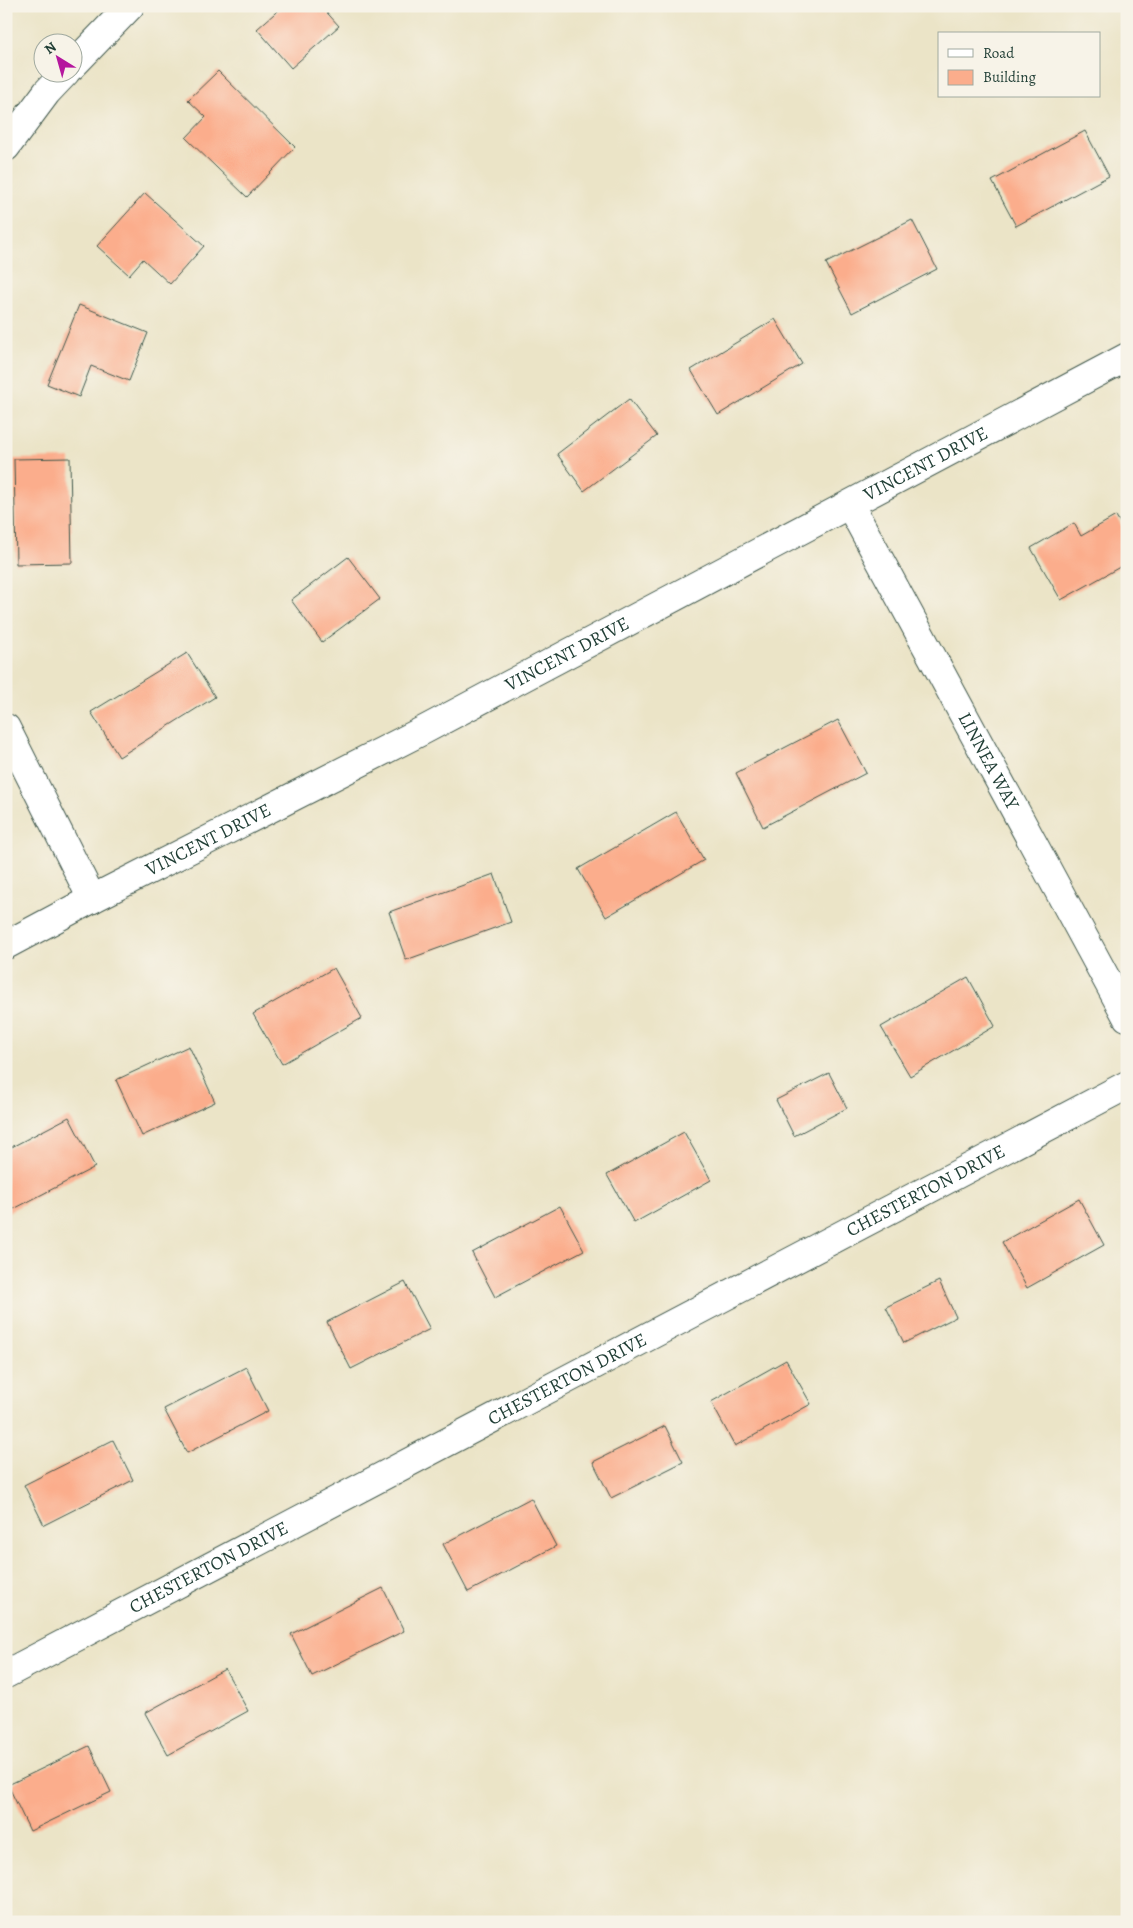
<svg xmlns="http://www.w3.org/2000/svg" width="1133" height="1928" font-family="Alegreya,serif">
<style>
.building{fill:#fbad8c}
.lines{fill:none;stroke-linecap:round;stroke-linejoin:round}
.minor-casing{stroke:#3e564a;stroke-width:30}
.minor{stroke:#fff;stroke-width:28}
.labels{text-anchor:middle;dominant-baseline:central;stroke-width:4.5;stroke-linejoin:round;paint-order:stroke}
.street-label{font-size:19px;fill:#1f3d34;stroke:#f7f3e8}
</style>
<rect width="100%" height="100%" fill="#f7f3e8"/>
<filter id="ink" filterUnits="userSpaceOnUse"><feTurbulence type="fractalNoise" baseFrequency=".02" numOctaves="2"/><feDisplacementMap in="SourceGraphic" scale="10" xChannelSelector="R" yChannelSelector="G"/><feConvolveMatrix kernelMatrix="1 2 1 2 8 2 1 2 1" color-interpolation-filters="sRGB"/></filter>
<filter id="wash" filterUnits="userSpaceOnUse"><feTurbulence type="fractalNoise" baseFrequency=".0096" numOctaves="4" result="noise"/><feDisplacementMap in="SourceGraphic" scale="20" xChannelSelector="R" yChannelSelector="G"/><feGaussianBlur stdDeviation="1.12" result="paint"/><feColorMatrix in="noise" values="0 0 0 0 0 0 0 0 0 0 0 0 0 0 0 0 0 1.4 0 .05"/><feComposite in="paint" operator="in"/></filter>
<g filter="url(#wash)">
<rect width="100%" height="100%" fill="#ebe4c7"/>
<g id="blocks">
<path class="building" d="M283 6H321L339 26 291 68 257 29Z
M218 71 295 147 247 197 186 138 206 117 188 100Z
M1085 131 1109 176 1016 226 992 181Z
M145 193 204 246 170 284 143 259 129 275 97 246Z
M912 220 937 269 852 313 826 263Z
M79 305 148 333 129 381 91 366 79 397 47 384Z
M775 319 802 364 718 415 691 370Z
M629 399 657 436 584 491 557 454Z
M70 458 72 563 16 564 14 459Z
M1116 516 1127 534V563L1061 600 1031 548 1074 523 1081 536Z
M348 557 380 599 322 642 291 600Z
M187 653 215 697 119 757 91 712Z
M838 720 866 773 763 827 736 773Z
M676 812 704 860 606 917 578 869Z
M494 874 511 922 406 960 389 912Z
M334 968 362 1018 282 1064 253 1014Z
M968 977 995 1026 910 1076 881 1027Z
M189 1046 215 1102 142 1136 116 1080Z
M829 1073 847 1108 794 1136 776 1100Z
M69 1117 95 1167 6 1213V1150Z
M684 1132 711 1180 634 1223 607 1175Z
M1079 1199 1104 1245 1027 1288 1002 1242Z
M560 1206 584 1250 495 1297 472 1253Z
M939 1281 956 1317 904 1343 886 1307Z
M405 1282 430 1329 351 1369 327 1322Z
M786 1360 811 1404 735 1446 711 1402Z
M246 1367 268 1411 187 1453 164 1409Z
M665 1426 683 1462 611 1498 593 1462Z
M113 1440 133 1480 44 1525 24 1485Z
M531 1498 556 1546 468 1592 443 1544Z
M383 1588 404 1631 312 1676 291 1634Z
M225 1669 248 1711 168 1755 145 1713Z
M89 1746 111 1792 30 1831 8 1785Z"/>
</g>
</g>
<g filter="url(#ink)">
<use href="#blocks" fill-opacity="0" stroke="#3e564a" stroke-width="1"/>
<g class="lines">
<g class="minor-casing">
<g id="minor">
<path d="M72 66 130 6"/>
<path d="M6 147 47 92 66 72"/>
<path id="s1" d="M850 505 1127 1017"/>
<path d="M6 728 92 899"/>
<path id="s2" d="M6 945 92 899 424 730 1127 357"/>
<path id="s3" d="M6 1674 1127 1085"/>
</g>
</g>
<use href="#minor" class="minor"/>
</g>
</g>
<g class="labels">
<g class="street-label">
<text stroke="none"><textPath href="#s2" startOffset="1038">VINCENT DRIVE</textPath></text>
<text stroke="none"><textPath href="#s2" startOffset="632">VINCENT DRIVE</textPath></text>
<text stroke="none"><textPath href="#s1" startOffset="291">LINNEA WAY</textPath></text>
<text stroke="none"><textPath href="#s2" startOffset="228">VINCENT DRIVE</textPath></text>
<text stroke="none"><textPath href="#s3" startOffset="1039">CHESTERTON DRIVE</textPath></text>
<text stroke="none"><textPath href="#s3" startOffset="634">CHESTERTON DRIVE</textPath></text>
<text stroke="none"><textPath href="#s3" startOffset="229">CHESTERTON DRIVE</textPath></text>
</g>
</g>
<rect width="1133" height="1928" fill="none" stroke="#f7f3e8" stroke-width="25"/>
<rect x="938" y="32" width="162" height="65" fill="#f7f3e8" stroke="#a1aaa0"/>
<rect x="948" y="49" width="25" height="8" fill="#ffffff" stroke="#a1aaa0"/>
<text x="983" y="58" font-size="15" fill="#1f3d34">Road</text>
<rect x="948" y="70" width="25" height="15" fill="#fbad8c" stroke="#a1aaa0"/>
<text x="983" y="82" font-size="15" fill="#1f3d34">Building</text>
<g transform="translate(58 58) rotate(323)"><circle r="24" fill="#f7f3e8" stroke="#a1aaa0"/>
<path d="M0-4L9 19L0 12L-9 19Z" fill="#b5179e"/>
<text y="-8" font-size="14" font-weight="bold" text-anchor="middle" fill="#1f3d34">N</text>
</g>
</svg>
